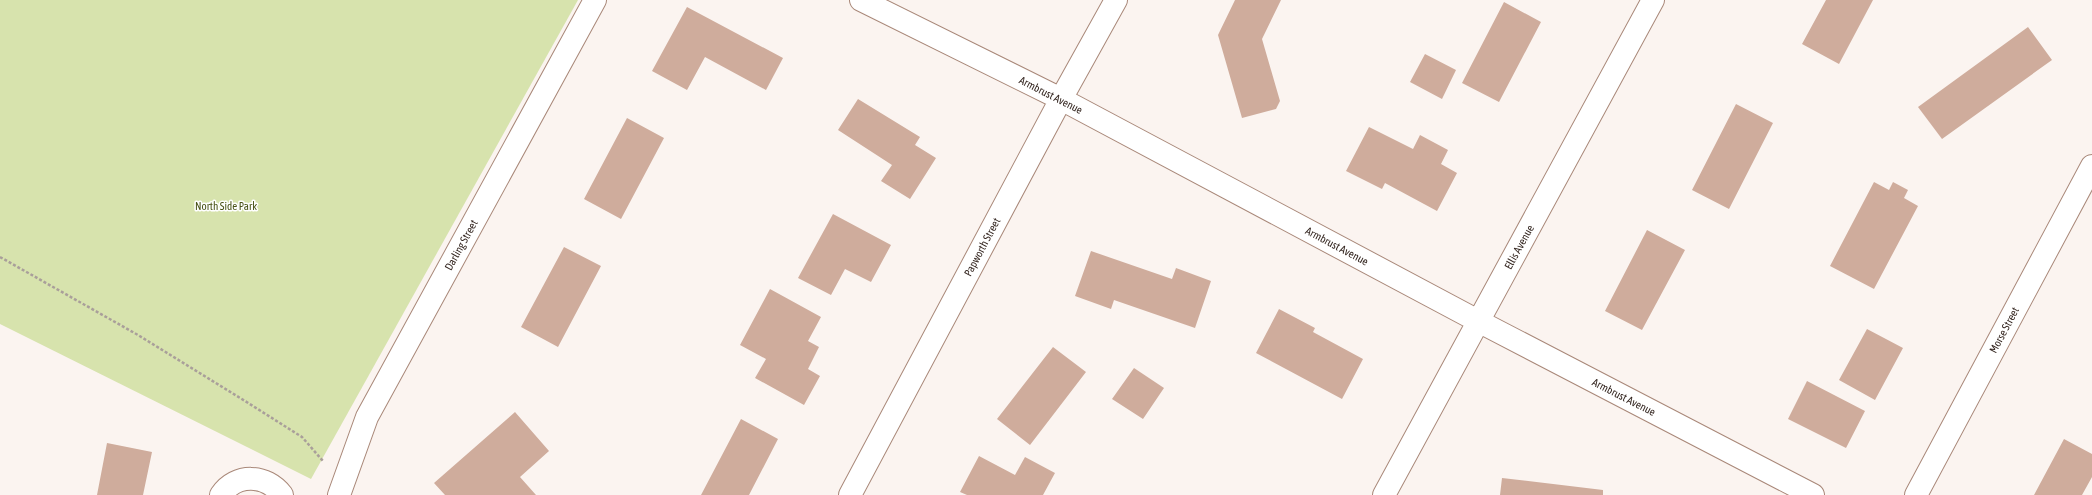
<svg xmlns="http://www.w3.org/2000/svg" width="2092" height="495" font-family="'Asap Condensed',sans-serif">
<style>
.green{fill:#d7e3ad}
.building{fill:#cfac9c}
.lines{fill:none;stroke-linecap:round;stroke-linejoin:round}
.street-casing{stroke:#a98879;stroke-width:24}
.path{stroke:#a99f9a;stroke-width:2.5;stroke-dasharray:3 2;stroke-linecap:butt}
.street{stroke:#fff;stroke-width:22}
.labels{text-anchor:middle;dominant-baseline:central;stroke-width:3;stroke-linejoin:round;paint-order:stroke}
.street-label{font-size:11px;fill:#342620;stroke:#fff}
.park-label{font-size:11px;fill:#485216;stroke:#fff}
</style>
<rect width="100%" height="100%" fill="#fbf4f0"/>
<path class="green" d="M0 0H578L311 479 0 324Z"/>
<path class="building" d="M1235 0H1281L1262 39 1280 101 1276 109 1242 118 1218 35Z
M1826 0H1873L1839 64 1802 44Z
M1504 2 1541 22 1499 102 1462 83Z
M687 7 783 58 766 90 705 57 687 90 652 71Z
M2028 27 2052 60 1942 139 1918 107Z
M1425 54 1456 70 1442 99 1410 82Z
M858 99 920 137 915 145 936 158 910 199 881 181 892 165 838 130Z
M1736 104 1773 123 1729 209 1692 190Z
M627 118 664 138 621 219 584 199Z
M1369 127 1413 149 1420 135 1448 150 1441 164 1457 173 1437 211 1385 183 1382 189 1346 171Z
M1874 182 1889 190 1893 182 1908 190 1904 198 1918 206 1874 289 1830 266Z
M833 214 891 245 871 282 845 269 831 295 798 278Z
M1647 230 1685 250 1642 330 1605 311Z
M564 247 601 266 558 347 521 327Z
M1091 251 1172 279 1176 268 1211 281 1195 328 1114 300 1111 309 1075 296Z
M770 289 821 317 808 341 819 347 808 369 820 376 804 405 755 378 766 359 740 345Z
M1279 309 1315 328 1313 332 1363 359 1342 399 1256 353Z
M1867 329 1903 348 1875 400 1839 380Z
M1053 347 1086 372 1030 445 997 419Z
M1134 368 1164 388 1143 419 1112 399Z
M1807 381 1865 411 1846 448 1788 419Z
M515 412 549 451 520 477 536 495H445L434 483Z
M741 419 778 439 749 495H701Z
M2064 439 2092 454V477L2082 495H2034Z
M107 443 152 452 143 495H97Z
M979 456 1015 475 1025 457 1055 473 1043 495H967L960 492Z
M1502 478 1603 490V495H1500Z"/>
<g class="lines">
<g class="street-casing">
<path id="street" d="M861 0 1061 99 1478 321 1813 495
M221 495C236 473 266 474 282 495
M339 495 367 417 595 0
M850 495 1061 99 1116 0
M1384 495 1653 0
M1916 495 2092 166"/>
</g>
<path class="path" d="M0 257 138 335 245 401 302 437 323 461"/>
<use href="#street" class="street"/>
</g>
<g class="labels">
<g class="street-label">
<text transform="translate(1051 95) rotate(27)">Armbrust Avenue</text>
<text transform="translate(461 245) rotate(-61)">Darling Street</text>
<text transform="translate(1337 246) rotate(28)">Armbrust Avenue</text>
<text transform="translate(982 247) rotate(-62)">Papworth Street</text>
<text transform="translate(1519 247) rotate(-61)">Ellis Avenue</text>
<text transform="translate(2004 330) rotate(-62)">Morse Street</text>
<text transform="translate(1624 397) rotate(27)">Armbrust Avenue</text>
</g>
<g class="park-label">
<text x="226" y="206">North Side Park</text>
</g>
</g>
</svg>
